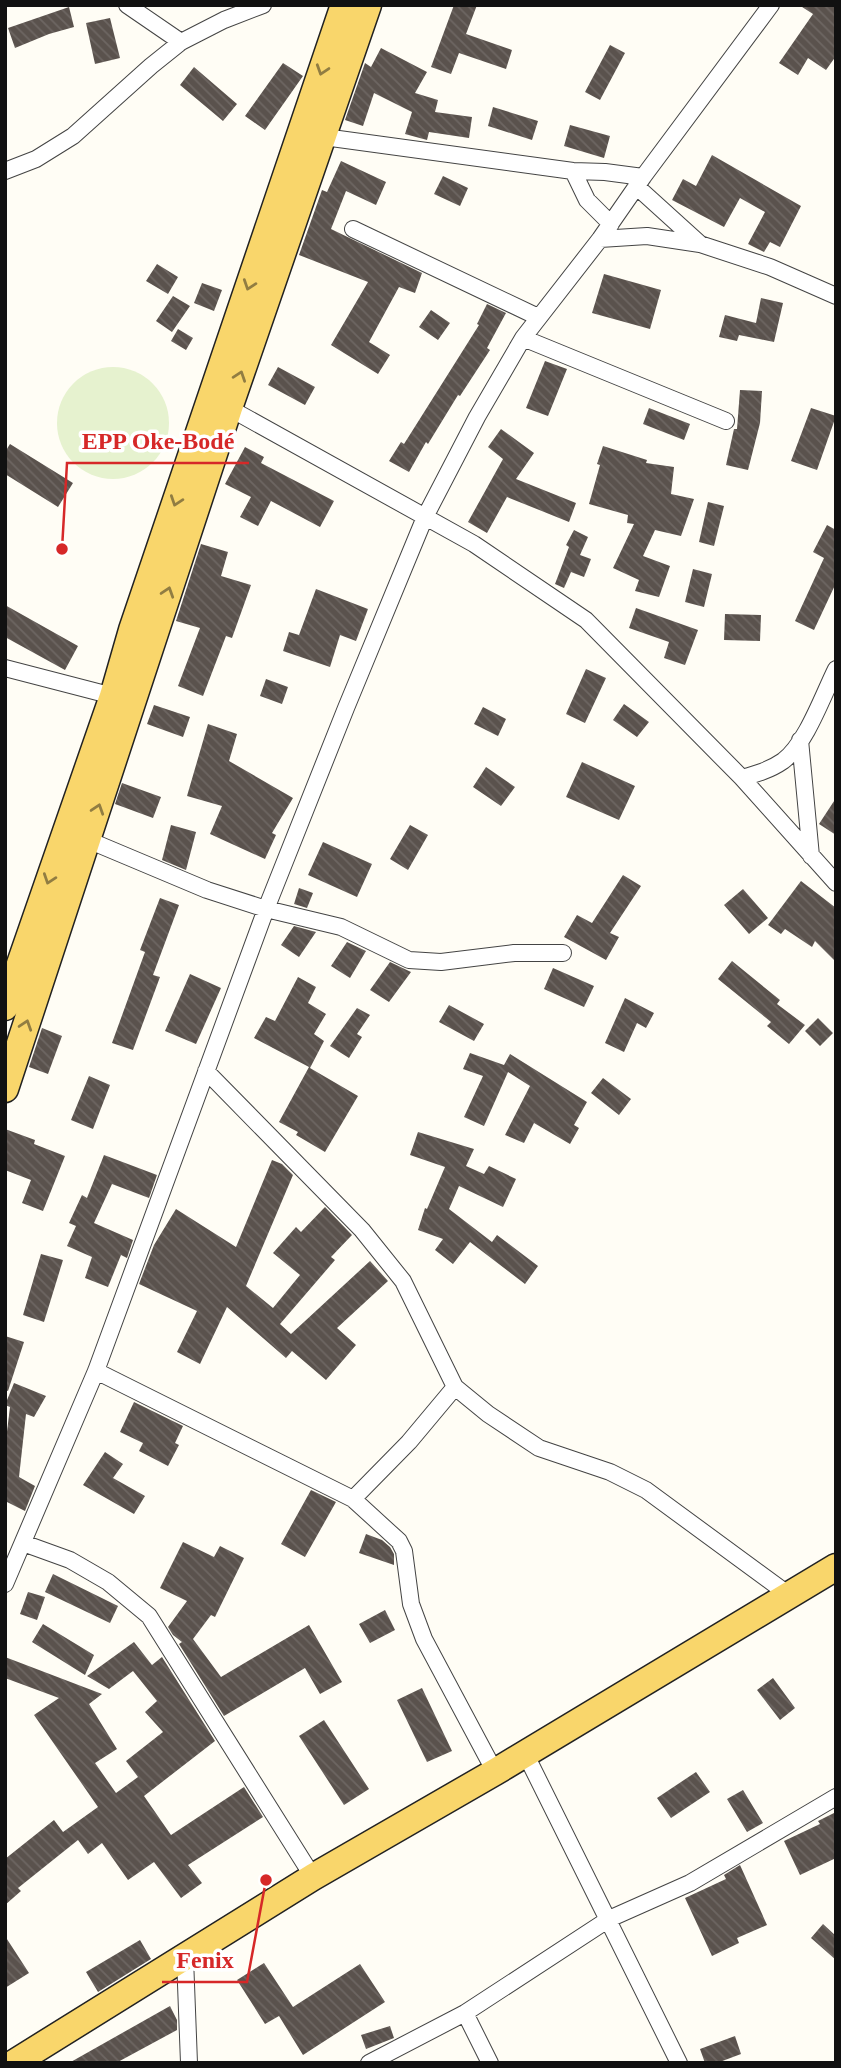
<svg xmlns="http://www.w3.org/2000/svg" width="841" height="2068" font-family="Georgia,serif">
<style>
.pitch{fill:#e6f2cf}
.building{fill:url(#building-back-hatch)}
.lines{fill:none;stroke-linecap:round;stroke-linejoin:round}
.street-casing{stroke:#444;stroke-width:18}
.primary-casing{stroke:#222;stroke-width:29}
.street{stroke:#fff;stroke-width:16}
.primary{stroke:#f9d66b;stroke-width:26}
.oneway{stroke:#917d42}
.leader{fill:none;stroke:#d62828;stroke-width:2.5}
.callout-dot{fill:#d62828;stroke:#fff;stroke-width:2.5}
.callout-label{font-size:24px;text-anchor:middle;font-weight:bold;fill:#d62828;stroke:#fff;stroke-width:7;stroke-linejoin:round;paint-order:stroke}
</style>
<defs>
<pattern id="building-back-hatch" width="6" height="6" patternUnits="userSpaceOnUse" patternTransform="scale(1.75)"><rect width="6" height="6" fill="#5a524d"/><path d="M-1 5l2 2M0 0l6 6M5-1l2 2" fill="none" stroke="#6d6662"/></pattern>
</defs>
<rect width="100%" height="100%" fill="#fffdf5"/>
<path class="pitch" d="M57 423a56 56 0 1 1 112 0a56 56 0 1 1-112 0Z"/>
<path class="building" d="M454 5H477L466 34 512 50 506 69 459 53 451 74 431 67Z
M799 5H836V56L826 70 808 58 798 75 779 63 813 14Z
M69 7 74 27 49 34 15 48 8 28Z
M110 18 120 58 95 64 86 23Z
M610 45 625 53 600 100 585 92Z
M381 48 427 72 415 93 438 100 435 112 472 117 469 138 429 132 427 140 405 134 412 112 374 93 363 126 345 120 365 63 371 67Z
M283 63 303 76 265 130 245 116Z
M194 67 237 104 223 121 180 85Z
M493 107 538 121 532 140 488 126Z
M570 125 610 136 604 158 564 146Z
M712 155 801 206 780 247 770 242 764 252 748 244 765 212 740 198 724 227 672 200 683 179 696 186Z
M341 161 386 182 376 205 346 191 331 229 422 273 415 293 399 287 369 342 390 355 378 374 331 345 368 282 299 255 322 190 327 192Z
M443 176 468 188 460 206 434 194Z
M157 264 178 277 168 294 146 281Z
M604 274 661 290 650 329 592 313Z
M202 283 222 290 214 311 194 303Z
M173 296 190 306 172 332 156 321Z
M761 298 783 303 774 342 739 335 737 341 719 337 725 315 756 323Z
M487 304 506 313 487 348 490 350 460 396 458 395 428 444 426 442 409 472 389 461 401 442 404 444 479 325 477 324Z
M431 310 450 323 438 340 419 327Z
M178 329 193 338 186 350 171 341Z
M545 361 567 369 548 416 526 408Z
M278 367 315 387 305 405 268 385Z
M740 390 762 391 760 423 748 470 726 465 734 429H737Z
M649 408 690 424 684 440 643 424Z
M811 408 836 416 817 470 791 461Z
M501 429 534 453 516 479 576 503 569 522 507 497 487 533 468 522 503 459 488 447Z
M10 444 73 483 58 507 5 474V452Z
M603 446 647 460 646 463 674 467 671 494 694 499 681 536 655 530 643 556 670 566 659 597 635 591 639 580 613 568 634 524 627 523 628 515 589 504 600 465 597 464Z
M245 447 264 457 261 463 334 501 320 527 271 501 258 526 240 517 251 497 225 484Z
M708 502 724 506 714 546 699 542Z
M827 525 836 530V583L814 630 795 621 824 558 813 552Z
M574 530 588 537 580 555 591 559 584 577 571 572 564 588 555 584 569 547 566 545Z
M201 544 228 552 221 576 251 585 232 638 226 636 203 696 178 686 200 628 176 621Z
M693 569 712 574 704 607 685 602Z
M316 589 368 609 356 641 340 635 330 667 283 651 289 632 299 635Z
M5 605 78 646 65 670 5 637Z
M636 608 698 630 685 665 664 658 669 642 629 628Z
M725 614 761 615 760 641 724 640Z
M586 669 606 678 585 723 566 714Z
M266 679 288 687 282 704 260 696Z
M624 704 649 722 637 737 613 720Z
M154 705 190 717 183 737 147 724Z
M483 707 506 719 498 736 474 724Z
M208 724 237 734 229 761 293 798 272 833 276 835 265 859 210 834 222 806 187 796Z
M582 762 635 786 619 820 566 797Z
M486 767 515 787 501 806 473 787Z
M122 783 161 797 153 818 115 804Z
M836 798V835L819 824Z
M171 825 196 832 186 870 162 860Z
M410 825 428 835 408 870 390 859Z
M323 842 372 864 357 897 308 875Z
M623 875 641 886 610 933 619 937 606 960 564 937 577 915 592 923Z
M801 881 836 908V962L815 941 812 947 785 929 781 934 768 925Z
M299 888 313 893 307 908 294 904Z
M743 889 768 918 749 934 724 905Z
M160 898 179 905 153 975 160 977 133 1050 112 1043 145 952 140 950Z
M294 926 316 932 299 957 281 945Z
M347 942 366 951 350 978 331 966Z
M732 961 780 1000 777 1004 805 1025 789 1044 767 1026 771 1022 718 979Z
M390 962 411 972 389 1002 370 990Z
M553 968 594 986 584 1007 544 989Z
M190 974 221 988 196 1044 165 1031Z
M298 977 316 987 308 1003 326 1014 314 1034 324 1041 310 1068 358 1096 325 1152 296 1135 298 1132 279 1122 309 1067 254 1038 266 1017 275 1021Z
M625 998 654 1013 646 1028 637 1023 624 1052 605 1043Z
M449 1005 484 1024 474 1041 439 1022Z
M357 1008 370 1015 357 1034 362 1037 349 1058 330 1046Z
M818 1018 833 1033 820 1046 805 1031Z
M42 1028 62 1036 48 1074 29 1067Z
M470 1053 504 1065 510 1054 587 1102 574 1125 579 1128 570 1144 534 1123 524 1143 505 1135 530 1086 508 1072 484 1126 464 1117 483 1076 463 1069Z
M89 1076 110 1085 93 1129 71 1120Z
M603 1078 631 1099 619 1115 591 1093Z
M5 1129 35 1140 34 1144 65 1156 43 1211 22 1203 31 1180 5 1170Z
M418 1132 474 1149 466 1166 484 1174 489 1166 516 1179 503 1207 459 1186 449 1209 492 1242 497 1235 538 1266 525 1284 470 1242 453 1264 435 1250 443 1239 418 1230 425 1208 427 1209 445 1167 410 1155Z
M104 1155 157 1175 149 1198 112 1184 94 1223 133 1240 127 1258 121 1255 108 1287 85 1278 92 1257 67 1246 76 1226 69 1223 82 1195 87 1198Z
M272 1160 282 1164 293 1175 246 1286 273 1308 300 1275 273 1253 296 1227 301 1232 325 1207 352 1235 331 1257 335 1260 280 1324 291 1334 370 1261 388 1281 337 1328 356 1345 326 1380 292 1351 286 1358 227 1307 200 1364 177 1352 197 1311 139 1284 154 1245 176 1209 236 1247Z
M41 1254 63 1260 44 1322 23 1315Z
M5 1336 24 1342 8 1391 5 1390Z
M14 1383 46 1396 34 1417 26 1414 19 1477 35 1486 25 1511 5 1501V1448L10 1407 5 1405Z
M134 1402 183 1426 175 1443 179 1445 168 1466 139 1451 143 1443 120 1432Z
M105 1452 123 1464 113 1478 145 1496 134 1514 83 1485Z
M311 1490 336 1502 305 1557 281 1544Z
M366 1534 382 1540 390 1547 394 1554V1565L359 1553Z
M183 1542 214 1557 220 1546 244 1558 215 1617 211 1615 193 1639 221 1677 309 1625 342 1682 320 1694 305 1668 224 1716 179 1644 182 1642 173 1635 168 1627 187 1601 160 1588Z
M53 1574 118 1606 110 1623 45 1592Z
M28 1592 45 1597 37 1620 20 1614Z
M385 1610 395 1630 370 1643 359 1624Z
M43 1624 94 1655 85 1675 32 1642Z
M134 1642 152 1665 162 1657 215 1741 144 1796 171 1835 244 1787 263 1817 188 1865 202 1883 181 1898 154 1862 128 1880 102 1843 88 1854 78 1840 18 1888 21 1891 5 1905V1859L54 1820 63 1832 98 1807 34 1715 59 1698 5 1678V1657L102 1694 89 1704 117 1749 95 1763 116 1793 138 1777 126 1761 163 1732 145 1712 157 1701 133 1671 109 1689 87 1676Z
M773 1678 795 1708 780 1720 757 1690Z
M422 1688 452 1751 427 1762 397 1700Z
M324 1720 369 1789 344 1805 299 1736Z
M696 1772 710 1792 671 1818 657 1798Z
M743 1790 763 1823 747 1832 727 1799Z
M836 1812V1858L800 1875 784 1841 820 1824 818 1821Z
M740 1865 767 1925 737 1938 739 1943 712 1956 685 1898 726 1879 724 1875Z
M823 1924 836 1936V1960L811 1938Z
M5 1936 29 1973 5 1988Z
M140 1940 151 1959 98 1992 86 1972Z
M264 1963 293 2007 360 1964 385 2002 303 2055 279 2016 265 2024 237 1980Z
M170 2006 177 2020V2030L116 2063H69Z
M390 2026 394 2038 366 2049 361 2035Z
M735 2036 741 2054 717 2063H705L700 2049Z"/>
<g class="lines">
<g class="street-casing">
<path id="street" d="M127 5 181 42
M324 137 573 171 605 172 643 177
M5 171 36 159 73 136 151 66 181 42 224 20 263 5
M573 171 587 200 611 224
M636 186 700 244 770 267 836 296
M353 229 538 317
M600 239 647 236 700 244
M523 338 726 421
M229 408 474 544 586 620 742 778 836 883
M5 668 113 696
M800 740 811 856
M742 778C756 774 770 770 783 761 806 744 823 695 836 669
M88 840 207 890 266 909 341 927 409 960 441 962 514 953H563
M206 1071 362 1230 403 1281 455 1387 488 1414 539 1448 610 1472 646 1490 789 1595
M96 1371 353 1499 399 1541 404 1551 411 1604 424 1639 495 1772
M353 1499 409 1442 455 1387
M23 1543 70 1560 108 1582 149 1616 313 1877
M5 1584 96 1371 266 909 346 708 425 517 477 417 523 338 600 239 643 177 771 5
M525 1753 679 2063
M185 1958 189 2063
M465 2013 490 2063
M369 2063 465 2013 609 1919 690 1883 836 1797"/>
</g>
<g class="primary-casing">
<path id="primary" d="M5 1007 113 696 132 630 344 5
M5 1089 229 408 368 5
M14 2063 313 1877 495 1772 836 1567"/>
</g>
<use href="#street" class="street"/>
<use href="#primary" class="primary"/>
</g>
<defs><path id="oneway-chevron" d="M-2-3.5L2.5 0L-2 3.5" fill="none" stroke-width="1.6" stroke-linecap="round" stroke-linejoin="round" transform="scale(1.75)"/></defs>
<g class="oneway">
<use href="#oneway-chevron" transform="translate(322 70) rotate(108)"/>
<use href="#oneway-chevron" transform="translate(249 285) rotate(109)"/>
<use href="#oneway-chevron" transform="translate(240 376) rotate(-71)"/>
<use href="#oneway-chevron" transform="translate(176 501) rotate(109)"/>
<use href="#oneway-chevron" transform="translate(168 592) rotate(-72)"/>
<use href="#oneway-chevron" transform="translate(98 809) rotate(-72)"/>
<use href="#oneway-chevron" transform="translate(49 879) rotate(109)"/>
<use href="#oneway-chevron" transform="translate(26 1025) rotate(-72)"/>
</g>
<path class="leader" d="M62 549L67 463H249M266 1880L247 1982H162"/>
<g class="callout-dot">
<circle cx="62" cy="549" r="7"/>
<circle cx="266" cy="1880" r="7"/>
</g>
<g class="callout-label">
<text x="158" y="449">EPP Oke-Bodé</text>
<text x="205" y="1968">Fenix</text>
</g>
<rect width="841" height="2068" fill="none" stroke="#111111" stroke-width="14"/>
</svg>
